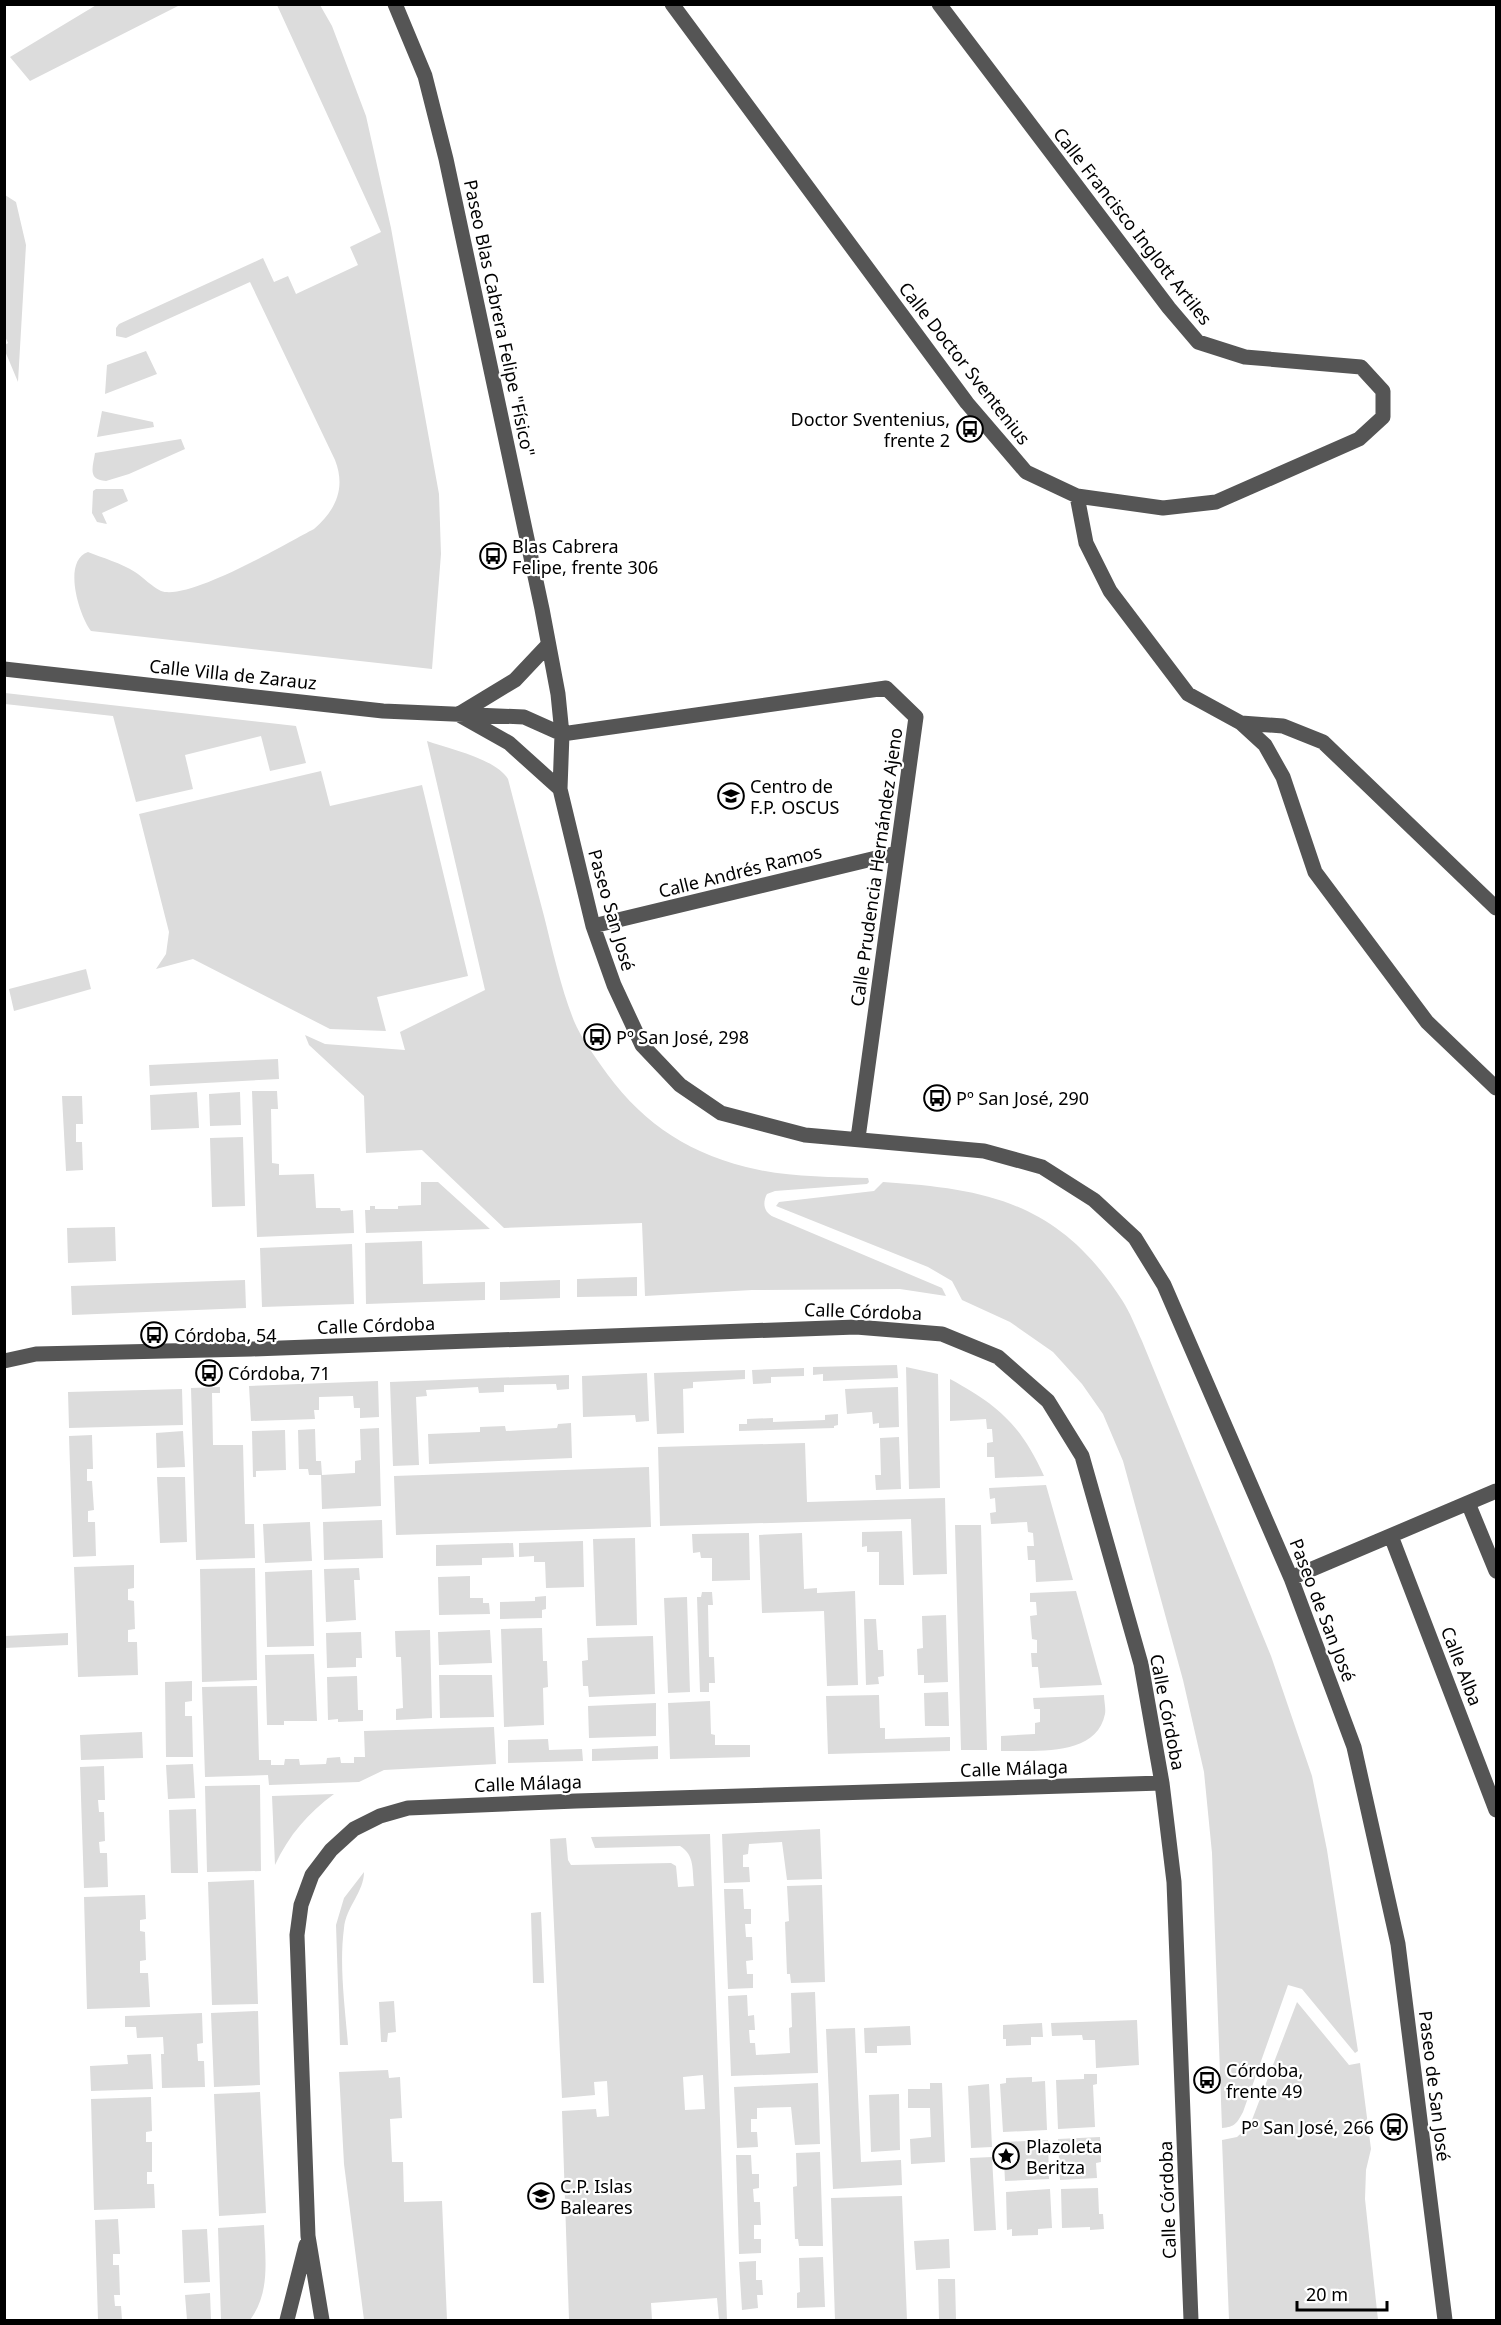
<svg xmlns="http://www.w3.org/2000/svg" width="1501" height="2325" font-family="'Noto Sans',sans-serif">
<style>
.green{fill:#dcdcdc;fill-rule:evenodd}
.lines{fill:none;stroke-linecap:round;stroke-linejoin:round}
.minor{stroke:#555;stroke-width:15}
.labels{text-anchor:middle;dominant-baseline:central;stroke-width:4.5;stroke-linejoin:round;paint-order:stroke}
.street-label{font-size:18px;fill:#000;stroke:#fff}
.poi-label{font-size:18px;fill:#000;stroke:#fff;text-anchor:start}
</style>
<rect width="100%" height="100%" fill="#fff"/>
<path class="green" d="M98 4 180 5 30 81 10 57Z
M277 5H320L332 26 366 116 391 228 439 494 441 554 432 669 91 631C79 615 62 561 88 552 103 558 121 563 135 572 144 578 151 586 161 591 189 601 285 544 314 529 336 510 346 488 335 460L250 282 126 338 116 336V328L119 324 263 258 274 282 288 276 296 294 358 265 350 247 381 232Z
M5 195 16 202 26 245 18 382 5 351V345L8 343 4 334Z
M146 351 157 374 105 394 107 365Z
M102 411 153 422 154 427 97 437Z
M181 439 185 449 129 474 106 481C87 480 93 467 95 453Z
M96 489H123L128 501 102 513 107 524 97 522 92 513 93 491Z
M5 693 296 726 306 763 270 771 261 736 185 755 193 789 136 802 113 716 5 704Z
M427 741C450 749 496 759 508 779 520 825 532 871 544 916 553 952 561 988 574 1021 581 1037 591 1051 600 1064 638 1119 681 1150 746 1167 785 1177 828 1177 868 1178L869 1182 867 1184 775 1191 767 1194C762 1203 764 1213 774 1217L942 1288 946 1296 900 1289 752 1290 645 1296 642 1223 504 1228 422 1150 366 1153 364 1096 309 1045 305 1035 325 1044 405 1050 400 1032 485 990Z
M321 771 330 806 422 785 468 976 377 997 386 1031 330 1029 193 959 156 969 166 954 169 932 139 814Z
M86 969 91 989 14 1011 9 989Z
M278 1059 279 1079 150 1086 149 1065Z
M252 1091H277L278 1109H271L272 1163 279 1164V1175L314 1174 316 1208H340L341 1211 353 1210 354 1233 257 1237Z
M197 1092 199 1128 151 1130 150 1095Z
M240 1092 241 1125 210 1126 209 1094Z
M62 1096H82L83 1124H76V1142H82L83 1170 66 1171Z
M243 1137 245 1206 212 1207 210 1138Z
M421 1182H438L490 1229 366 1233 365 1210H370V1206H375V1209H398V1206L421 1205Z
M883 1182C991 1189 1060 1204 1122 1300 1130 1312 1136 1328 1142 1341L1271 1656 1312 1776 1327 1850 1358 2051 1355 2053 1302 1989 1288 1985 1243 2112C1237 2123 1235 2127 1222 2128L1212 1853 1204 1772 1183 1680 1123 1461 1103 1414 1082 1384 1053 1352 1010 1322 962 1300 952 1281 928 1267 776 1206 779 1202 874 1191Z
M115 1227 116 1261 68 1263 67 1228Z
M422 1241 423 1284 485 1282V1300L366 1304 365 1243Z
M352 1244 354 1304 262 1307 260 1248Z
M637 1277V1296L577 1297V1279Z
M245 1280 246 1308 72 1315 71 1286Z
M560 1280V1298L500 1300V1282Z
M897 1365 898 1378 823 1381V1374L813 1375V1367Z
M906 1367 938 1374 940 1488 909 1489Z
M804 1368V1376L771 1377V1383L753 1384 752 1370Z
M745 1370V1379L693 1382V1388L683 1389 684 1433 657 1434 654 1373Z
M647 1373 649 1421 636 1422 635 1415 583 1417 582 1376Z
M569 1375V1389L557 1390 556 1384 504 1385V1392L479 1393 478 1387 426 1390 427 1396 416 1397 419 1465 393 1466 390 1382Z
M950 1379C998 1405 1021 1425 1044 1476L995 1478 994 1457H987V1443L993 1442 992 1429H987L986 1419 950 1421Z
M378 1381 379 1417 360 1418V1408H354L353 1396 319 1397V1410H314L315 1419 251 1421 249 1386Z
M220 1387V1393H212L213 1445H243L245 1524H254L255 1558 196 1560 191 1388Z
M898 1387 899 1427 879 1428V1423L873 1424 872 1412 847 1414 845 1389Z
M182 1389 183 1425 69 1428 68 1392Z
M838 1414V1425L834 1426V1428L739 1431V1424H747V1419L773 1418V1422L825 1420V1415Z
M571 1423 572 1458 429 1464 428 1434 480 1432V1427L505 1426 506 1431 557 1428 558 1424Z
M379 1428 381 1506 322 1509 321 1475H309L308 1469H299L298 1430 315 1429 316 1461H321L322 1475 355 1473V1461L361 1460 360 1429Z
M285 1430 286 1470 256 1471V1477H253L252 1431Z
M183 1431 185 1467 157 1468 156 1433Z
M92 1435 93 1469H87V1481H92L94 1510 88 1511V1522H95L96 1556 73 1557 69 1436Z
M899 1437 901 1489 876 1490 875 1475H881L880 1438Z
M805 1443 807 1502 945 1498 947 1574 913 1575 911 1519 660 1526 658 1447Z
M649 1467 651 1527 396 1535 394 1476Z
M157 1477H185L187 1542 160 1543Z
M1046 1485 1073 1580 1036 1582 1035 1560H1028L1027 1546H1034L1033 1533 1028 1532 1027 1522 991 1524 990 1513 996 1512 995 1498 990 1499 989 1488Z
M382 1520 383 1558 324 1560 323 1522Z
M310 1522 312 1561 265 1563 263 1524Z
M955 1525H981L987 1750H961Z
M902 1531 904 1585H879V1552H867V1546L862 1547V1532Z
M749 1533 750 1580 712 1581V1558H701L700 1552 693 1553 692 1534Z
M802 1533 804 1589 817 1588V1593L855 1591 858 1685 827 1686 824 1611 762 1613 759 1535Z
M635 1538 637 1625 596 1626 593 1539Z
M583 1541 584 1587 546 1588 545 1562H534V1556L519 1557V1543Z
M513 1543 514 1557 482 1558V1565L436 1566V1545Z
M134 1565V1588L128 1589V1600L134 1601 135 1629 128 1630V1642H137L138 1675 78 1677 74 1567Z
M255 1568 257 1680 202 1682 200 1569Z
M359 1568 360 1580H354L356 1620 326 1622 324 1569Z
M312 1570 314 1646 267 1647 265 1572Z
M470 1576V1598H483V1603H489L490 1614 439 1615 438 1577Z
M1076 1591 1102 1685 1040 1688 1038 1667H1032L1031 1653H1037V1640L1032 1639 1030 1616 1037 1615 1036 1602H1030V1593Z
M702 1592H712L713 1605H708L709 1657H714L715 1683H709V1692H700L697 1597H701Z
M546 1596V1609L542 1610V1618L500 1619V1602L535 1601V1597Z
M687 1597 690 1692 668 1693 664 1598Z
M946 1615 948 1682 924 1683V1675H918L917 1649 923 1648 922 1616Z
M864 1619H876L878 1650H883L884 1676 878 1677 879 1684 866 1685Z
M542 1628 543 1661H547L548 1687 543 1688 544 1725 504 1727 501 1629Z
M430 1630 432 1718 396 1720V1709L403 1708 401 1657H396L395 1631Z
M490 1630 492 1663 439 1665 438 1632Z
M361 1632 362 1658H356V1667L327 1668 326 1633Z
M68 1633V1645L5 1648V1636Z
M653 1636 655 1694 589 1697 588 1686H583L582 1661 588 1660 587 1638Z
M314 1654 317 1721H284V1725H267L265 1655Z
M439 1675H492L494 1717 440 1718Z
M357 1676 358 1710H363V1721L338 1722V1719L328 1720 327 1677Z
M192 1681V1701L185 1702V1716H192L193 1757H166L165 1682Z
M257 1686 259 1760H271V1765H284L285 1759H299L300 1765 326 1764 327 1758 340 1757 341 1763H354V1757H365L364 1731 494 1727 496 1764 384 1770 359 1782 269 1785 268 1775 205 1777 202 1687Z
M948 1692 949 1726H925L924 1693Z
M879 1695 880 1728H885V1739L950 1737V1751L828 1754 826 1696Z
M1104 1695C1104 1701 1106 1708 1105 1714 1096 1758 1034 1750 1001 1751V1736L1035 1734V1723L1040 1722V1709H1034L1033 1698Z
M710 1701 711 1734 715 1735V1745H750V1757L670 1759 668 1703Z
M656 1703V1736L589 1738 588 1706Z
M142 1732 143 1758 81 1760 80 1735Z
M548 1739 549 1750 582 1749 583 1761 508 1763V1740Z
M658 1746V1759L592 1761V1749Z
M193 1764 195 1798 168 1799 166 1765Z
M104 1766 105 1800H98L99 1812H104L105 1841 99 1842 100 1853H107L108 1887 84 1888 80 1767Z
M260 1785 261 1871 207 1872 205 1786Z
M334 1794C308 1813 289 1835 275 1865L272 1796Z
M196 1809 198 1873H171L169 1810Z
M820 1829 822 1879 787 1880 782 1842 749 1844 748 1854 743 1855V1867H749L750 1882 724 1883 722 1834Z
M710 1834 727 2320H719L717 2298 651 2303 652 2320H569L562 2111 596 2109 597 2117 609 2116 607 2081 594 2082 595 2095 562 2098 550 1839 566 1838 568 1860 571 1865 671 1863 676 1866 678 1887 694 1886C692 1870 695 1855 680 1846L595 1848 591 1837ZM703 2075 705 2109 685 2110 683 2077Z
M364 1872C364 1892 346 1907 344 1928 339 1966 345 2007 348 2045H340L336 1925 344 1898Z
M254 1880 258 2004 212 2005 208 1882Z
M822 1885 825 1982 791 1983 790 1974H787L785 1922 789 1921 787 1886Z
M724 1889H743L744 1909H751V1924H745L746 1937H752L753 1960 746 1961 747 1974H753V1988L728 1989Z
M145 1895 146 1919 140 1920V1931L145 1932 146 1960 140 1961V1973H148L150 2007 87 2009 84 1897Z
M541 1912 544 1983H533L531 1913Z
M815 1992 818 2073 731 2076 728 1996 747 1995 748 2016 754 2015 755 2030H749L750 2043H755L756 2055 790 2053 789 2028 792 2027 791 1993Z
M394 2001 396 2032 388 2033 387 2042H381L379 2002Z
M1297 2002 1349 2065 1360 2063 1371 2149 1366 2170 1365 2199 1378 2320H1229L1222 2140 1237 2137 1250 2125Z
M258 2011 260 2085 214 2087 211 2013Z
M202 2013 203 2043 197 2044 198 2061H204L205 2087 162 2088 161 2054H164L163 2037 137 2038 136 2027H125V2016Z
M1137 2020 1139 2065 1096 2068 1095 2040H1083L1082 2035 1052 2036 1051 2023Z
M1042 2023 1043 2037H1031V2045L1006 2046V2039H1003V2025Z
M910 2026 911 2045 877 2046V2053H865L864 2028Z
M855 2028 861 2162 901 2160 902 2185 833 2189 826 2029Z
M151 2054 153 2089 91 2091 90 2066 128 2064 127 2055Z
M388 2070 389 2078 400 2077 402 2118 390 2119 392 2162H403L404 2202 442 2201 447 2320H364L344 2164 339 2072Z
M1084 2074H1097V2084L1093 2085 1095 2127 1058 2129 1056 2080 1084 2079Z
M1032 2077V2082L1045 2081 1047 2130 1003 2132 1000 2084 1006 2083V2078Z
M818 2083 820 2144 795 2145 791 2107 757 2108V2119H751V2132H757L758 2147 737 2148 734 2087Z
M930 2083H942L945 2162 911 2164 910 2139 931 2137 930 2108H908V2089H930Z
M989 2084 992 2147 971 2148 968 2086Z
M260 2092 266 2213 219 2216 214 2094Z
M899 2094 900 2150 871 2152 869 2095Z
M151 2097 152 2131 146 2132V2142H152V2172H147V2184H154L155 2208 94 2210 91 2099Z
M1100 2137 1101 2162 1096 2163 1097 2178 1060 2180 1058 2139Z
M1048 2140 1049 2179 1005 2181 1003 2142Z
M820 2152 823 2246H799L798 2239H795L793 2187 797 2186 796 2153Z
M736 2155H751L752 2174H759V2188L753 2189 754 2202H760L761 2225H754V2239H761V2253L739 2254Z
M992 2157 996 2230 974 2231 970 2158Z
M1098 2188 1099 2214H1103L1104 2229 1090 2230V2227L1062 2228 1061 2189Z
M1050 2189 1052 2228 1038 2229V2235L1012 2236V2229L1007 2230 1006 2192Z
M902 2196 907 2320H835L831 2198Z
M118 2219 120 2254H113V2265H119L120 2295H114L115 2306H121L122 2320H98L95 2220Z
M264 2225C265 2258 271 2292 250 2320H221L218 2228Z
M207 2229 210 2282 184 2283 182 2230Z
M949 2239 950 2268 916 2270 914 2241Z
M823 2257 825 2307 797 2308V2293L800 2292 799 2258Z
M756 2261V2280H762L763 2295H757L758 2308 742 2310 739 2262Z
M938 2279H955L956 2320H939Z
M210 2293 211 2320H187L185 2295Z"/>
<g class="lines">
<path class="minor" d="M395 4 425 76 446 159 542 609 558 694 562 734 560 789 593 926 614 985 642 1045 680 1085 721 1113 805 1135 984 1151 1042 1167 1094 1200 1135 1238 1164 1285 1291 1578 1354 1747 1398 1944 1445 2320
M672 4 967 403 1026 472 1077 496 1163 508 1216 502 1359 439 1383 417V391L1361 367 1245 357 1198 342 1169 308 939 4
M1077 496 1086 543 1110 591 1188 694 1241 723 1265 745 1283 777 1315 872 1427 1022 1496 1088
M4 669 383 711 524 717 562 734
M459 714 515 680 548 645
M461 716 509 743 560 789
M1241 723 1283 726 1323 742 1496 908
M562 734 886 688 916 717 858 1138
M593 926 897 853
M4 1361 36 1354 251 1349 856 1327 942 1334 998 1357 1048 1401 1082 1456 1141 1664 1162 1783 1174 1882 1191 2320
M1468 1503 1496 1571
M1391 1536 1496 1810
M1291 1578 1496 1491
M287 2320 306 2245
M322 2320 308 2236 297 1935 301 1905 312 1875 331 1850 354 1829 380 1816 408 1808 576 1801 1162 1783"/>
</g>
<defs>
<g id="bus-ring" transform="scale(1.35)"><circle r="9.5" fill="#fff" stroke="#000" stroke-width="1.5"/><path d="M-5-6H5V4H4V6H2V4H-2V6H-4V4H-5ZM-3.5-4V0h7V-4ZM-3.5 1.2v1.5H-2V1.2ZM2 1.2v1.5H3.5V1.2Z" fill="#000"/></g>
<g id="school-ring" transform="scale(1.35)"><circle r="9.5" fill="#fff" stroke="#000" stroke-width="1.5"/><path d="M0-5L7-2L0 1L-7-2ZM-4 1L0 2.5L4 1V4Q0 6-4 4Z" fill="#000"/></g>
<g id="sight-ring" transform="scale(1.35)"><circle r="9.5" fill="#fff" stroke="#000" stroke-width="1.5"/><path d="M0-6L1.8-2.2L6-1.7L2.9 1.2L3.7 5.4L0 3.3L-3.7 5.4L-2.9 1.2L-6-1.7L-1.8-2.2Z" fill="#000"/></g>
</defs>
<g fill-rule="evenodd">
<use href="#bus-ring" x="970" y="429"/>
<use href="#bus-ring" x="493" y="556"/>
<use href="#school-ring" x="731" y="796"/>
<use href="#bus-ring" x="597" y="1037"/>
<use href="#bus-ring" x="937" y="1098"/>
<use href="#bus-ring" x="154" y="1335"/>
<use href="#bus-ring" x="209" y="1373"/>
<use href="#bus-ring" x="1207" y="2080"/>
<use href="#bus-ring" x="1394" y="2127"/>
<use href="#sight-ring" x="1006" y="2156"/>
<use href="#school-ring" x="541" y="2196"/>
</g>
<g class="labels">
<g class="street-label">
<text transform="translate(1133 226) rotate(52)">Calle Francisco Inglott Artiles</text>
<text transform="translate(500 318) rotate(78)">Paseo Blas Cabrera Felipe "Físico"</text>
<text transform="translate(965 363) rotate(52)">Calle Doctor Sventenius</text>
<text transform="translate(233 674) rotate(6)">Calle Villa de Zarauz</text>
<text transform="translate(876 867) rotate(-82)">Calle Prudencia Hernández Ajeno</text>
<text transform="translate(740 871) rotate(-14)">Calle Andrés Ramos</text>
<text transform="translate(612 910) rotate(74)">Paseo San José</text>
<text transform="translate(863 1311) rotate(2)">Calle Córdoba</text>
<text transform="translate(376 1325) rotate(-2)">Calle Córdoba</text>
<text transform="translate(1323 1610) rotate(69)">Paseo de San José</text>
<text transform="translate(1462 1666) rotate(69)">Calle Alba</text>
<text transform="translate(1168 1712) rotate(79)">Calle Córdoba</text>
<text transform="translate(1014 1768) rotate(-2)">Calle Málaga</text>
<text transform="translate(528 1783) rotate(-2)">Calle Málaga</text>
<text transform="translate(1435 2086) rotate(83)">Paseo de San José</text>
<text transform="translate(1167 2200) rotate(-92)">Calle Córdoba</text>
</g>
<g class="poi-label">
<text x="950" y="419" text-anchor="end">Doctor Sventenius,<tspan x="950" dy="21">frente 2</tspan></text>
<text x="512" y="546">Blas Cabrera<tspan x="512" dy="21">Felipe, frente 306</tspan></text>
<text x="750" y="786">Centro de<tspan x="750" dy="21">F.P. OSCUS</tspan></text>
<text x="616" y="1037">Pº San José, 298</text>
<text x="956" y="1098">Pº San José, 290</text>
<text x="174" y="1335">Córdoba, 54</text>
<text x="228" y="1373">Córdoba, 71</text>
<text x="1226" y="2070">Córdoba,<tspan x="1226" dy="21">frente 49</tspan></text>
<text x="1374" y="2127" text-anchor="end">Pº San José, 266</text>
<text x="1026" y="2146">Plazoleta<tspan x="1026" dy="21">Beritza</tspan></text>
<text x="560" y="2186">C.P. Islas<tspan x="560" dy="21">Baleares</tspan></text>
</g>
</g>
<rect width="1501" height="2325" fill="none" stroke="#000000" stroke-width="12"/>
<path d="M1297 2301v9h90v-9" fill="none" stroke="#000000" stroke-width="3"/>
<text x="1306" y="2301" font-size="18" fill="#000000" stroke="#ffffff" stroke-width="4.5" paint-order="stroke">20 m</text>
</svg>
